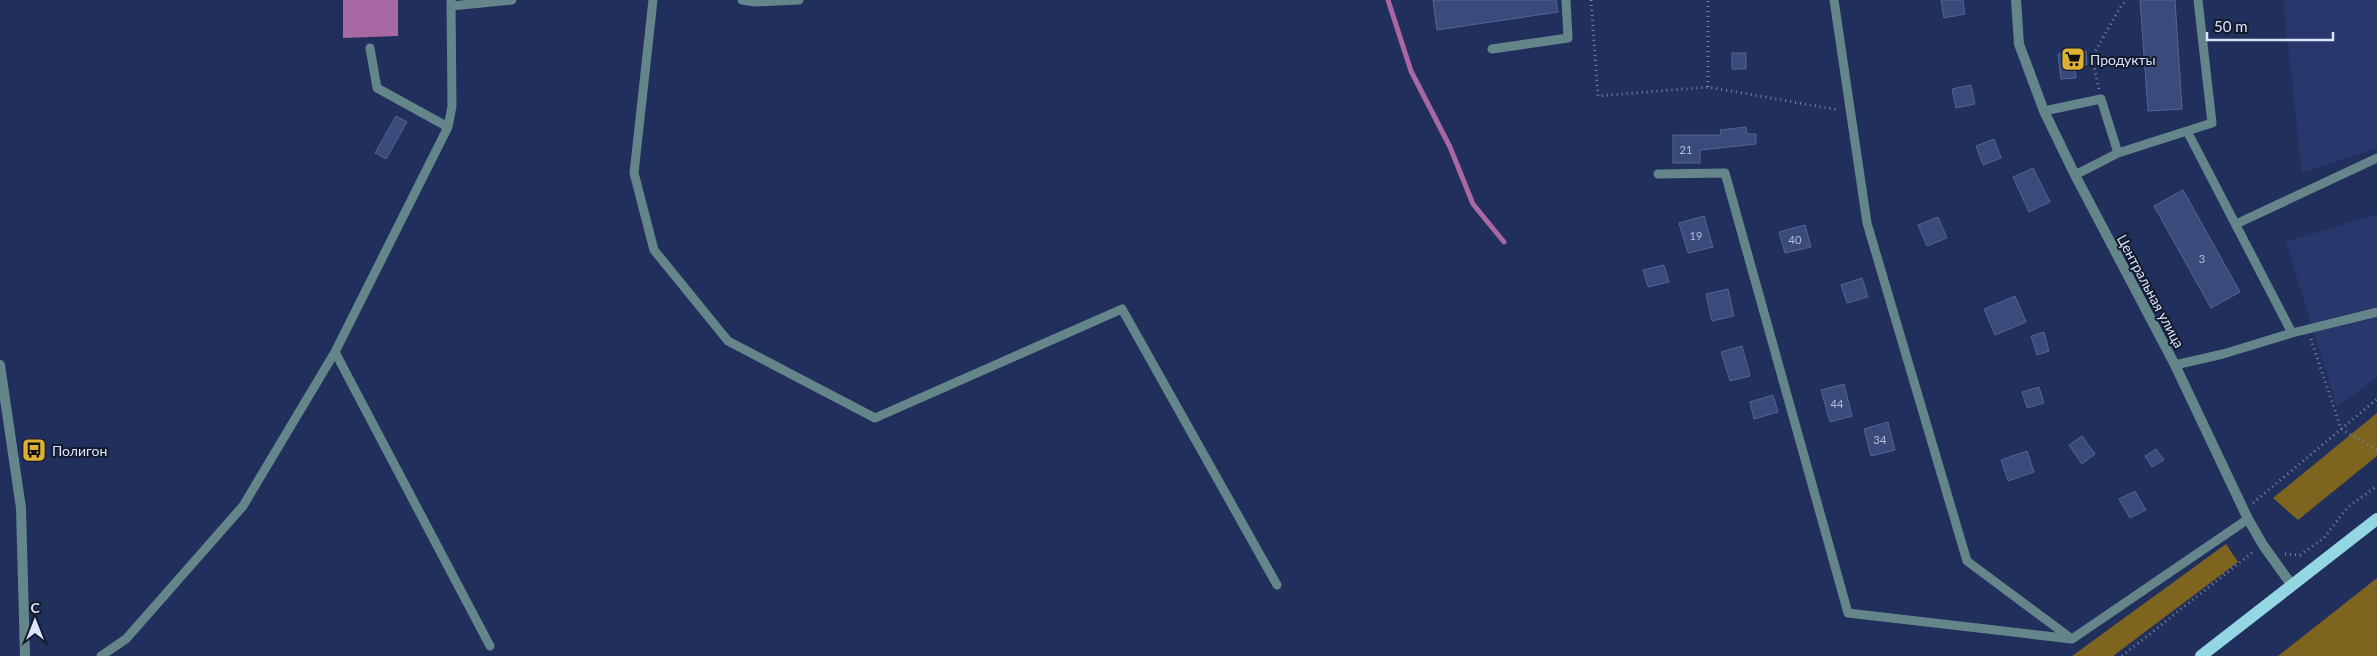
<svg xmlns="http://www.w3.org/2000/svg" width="2377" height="656" font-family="Lato,sans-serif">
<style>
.built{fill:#29386c}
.forest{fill:#7d6520}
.water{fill:#a768a4}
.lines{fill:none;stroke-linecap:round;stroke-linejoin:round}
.stream{stroke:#a768a4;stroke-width:5}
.building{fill:#3a4b7b;stroke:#526496}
.path{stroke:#7682a5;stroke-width:3;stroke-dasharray:1 4;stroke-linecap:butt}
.service{stroke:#64858a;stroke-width:9}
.minor{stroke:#64858a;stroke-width:10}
.tertiary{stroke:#64858a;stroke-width:10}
.primary{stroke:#92d7e2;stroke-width:12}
.labels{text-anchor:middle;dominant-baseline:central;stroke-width:4;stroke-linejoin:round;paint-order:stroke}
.number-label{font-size:11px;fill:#b3bedb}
.poi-label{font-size:14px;fill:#dbe4fb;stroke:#131a2e;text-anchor:start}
.street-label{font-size:14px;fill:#dbe4fb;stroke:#131a2e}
</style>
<rect width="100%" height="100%" fill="#212f5d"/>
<path class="built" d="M2283 0H2377V148L2302 173Z
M2377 214V377L2337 407 2286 242Z"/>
<path class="forest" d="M2377 413V456L2298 520 2273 498Z
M2226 544 2238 562 2113 656H2072Z
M2377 578V656H2278Z"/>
<path class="water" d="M343 0H398V36L343 38Z"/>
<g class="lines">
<path class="stream" d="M1388 0 1411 71 1450 147 1473 204 1504 242"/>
</g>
<path class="building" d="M1433 0H1556L1558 12 1437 30Z
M1941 0H1963L1965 14 1944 18Z
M2140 0H2175L2182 109 2148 111Z
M2086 51 2087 65 2075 66 2076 78 2061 79 2058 54Z
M1732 53H1746V69H1732Z
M1971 85 1975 104 1956 108 1952 89Z
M396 116 407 122 386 159 375 153Z
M1746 127 1747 134H1756V144L1700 150V163H1673V135H1721L1720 130Z
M1994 139 2001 158 1983 165 1976 146Z
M2033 168 2050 202 2029 212 2013 177Z
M2183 190 2240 292 2211 308 2154 206Z
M1704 216 1713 247 1688 253 1679 223Z
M1938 217 1947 238 1927 246 1918 225Z
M1805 225 1811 247 1785 253 1779 232Z
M1664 265 1669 282 1648 287 1643 270Z
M1862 278 1868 297 1847 303 1841 285Z
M1728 289 1734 316 1712 321 1706 294Z
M2015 296 2026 322 1995 335 1984 309Z
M2044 332 2049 351 2037 355 2031 336Z
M1742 346 1750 376 1730 381 1721 352Z
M1844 384 1852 416 1830 422 1821 390Z
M2039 387 2044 403 2027 408 2022 392Z
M1773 395 1778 412 1754 419 1750 402Z
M1888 422 1895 450 1871 456 1864 429Z
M2082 436 2095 454 2082 464 2069 445Z
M2156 449 2164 460 2152 467 2145 456Z
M2027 451 2034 472 2008 481 2001 460Z
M2135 491 2146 510 2130 518 2119 499Z"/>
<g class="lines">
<path class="path" d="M1591 0 1598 96 1708 87 1839 110
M1708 87V0
M2099 89 2092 57 2121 6 2127 0
M2311 339 2341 429 2377 450
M2253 503 2377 399
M2285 554 2300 555 2324 538 2348 507 2377 486
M2122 656 2253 552"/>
<path class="service" d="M653 0 634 173 654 250 728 341 875 418 1122 309 1277 585
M742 0 755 2 799 0
M1834 0 1867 223 1967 561 2072 639
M451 6 512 0
M370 48 377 88 448 127
M1492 49 1568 38 1566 0
M2044 111 2101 99 2118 153 2075 175
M2118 153 2212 123 2198 0
M1658 174 1725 173 1848 613 2072 639 2248 519
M2236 224 2377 158
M2292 333 2377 312
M335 352 490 646
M2175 365 2223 354 2292 333 2187 131
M101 656 126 639 243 506 335 352 448 127 452 106 451 0"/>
<path class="minor" d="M2016 0 2019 44 2044 111 2075 175 2175 365 2248 519 2263 545 2291 584"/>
<path class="tertiary" d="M0 365 21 508 25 656"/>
<path class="primary" d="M2201 656 2377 519"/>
</g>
<defs>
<g id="supermarket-square" transform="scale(1.25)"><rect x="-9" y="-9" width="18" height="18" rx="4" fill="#ddb133" stroke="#131a2e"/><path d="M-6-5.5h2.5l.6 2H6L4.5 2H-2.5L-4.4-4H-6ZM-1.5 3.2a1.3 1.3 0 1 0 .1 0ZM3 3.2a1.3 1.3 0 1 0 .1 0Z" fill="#111"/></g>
<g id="bus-square" transform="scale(1.25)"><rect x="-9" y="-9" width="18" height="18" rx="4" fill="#ddb133" stroke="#131a2e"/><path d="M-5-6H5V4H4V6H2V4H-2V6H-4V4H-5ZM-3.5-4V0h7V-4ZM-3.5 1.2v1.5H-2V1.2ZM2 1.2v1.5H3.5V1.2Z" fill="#111"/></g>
</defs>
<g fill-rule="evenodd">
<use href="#supermarket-square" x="2073" y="59"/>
<use href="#bus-square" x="34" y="450"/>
</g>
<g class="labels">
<g class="number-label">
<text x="1686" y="149">21</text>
<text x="1696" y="235">19</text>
<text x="1795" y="239">40</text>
<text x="2202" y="258">3</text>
<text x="1837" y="403">44</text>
<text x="1880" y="439">34</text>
</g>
<g class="poi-label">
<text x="2090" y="59">Продукты</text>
<text x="52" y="450">Полигон</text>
</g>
<g class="street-label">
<text transform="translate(2151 291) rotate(62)">Центральная улица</text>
</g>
</g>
<g transform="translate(35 621)" stroke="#131a2e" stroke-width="4" paint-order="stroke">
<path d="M0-4L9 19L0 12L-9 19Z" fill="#dbe4fb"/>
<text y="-8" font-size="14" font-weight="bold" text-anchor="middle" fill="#dbe4fb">С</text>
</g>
<path d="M2207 32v8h126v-8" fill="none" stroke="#dbe4fb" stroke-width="2.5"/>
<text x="2214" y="32" font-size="15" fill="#dbe4fb" stroke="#131a2e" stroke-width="4" paint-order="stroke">50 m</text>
</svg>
